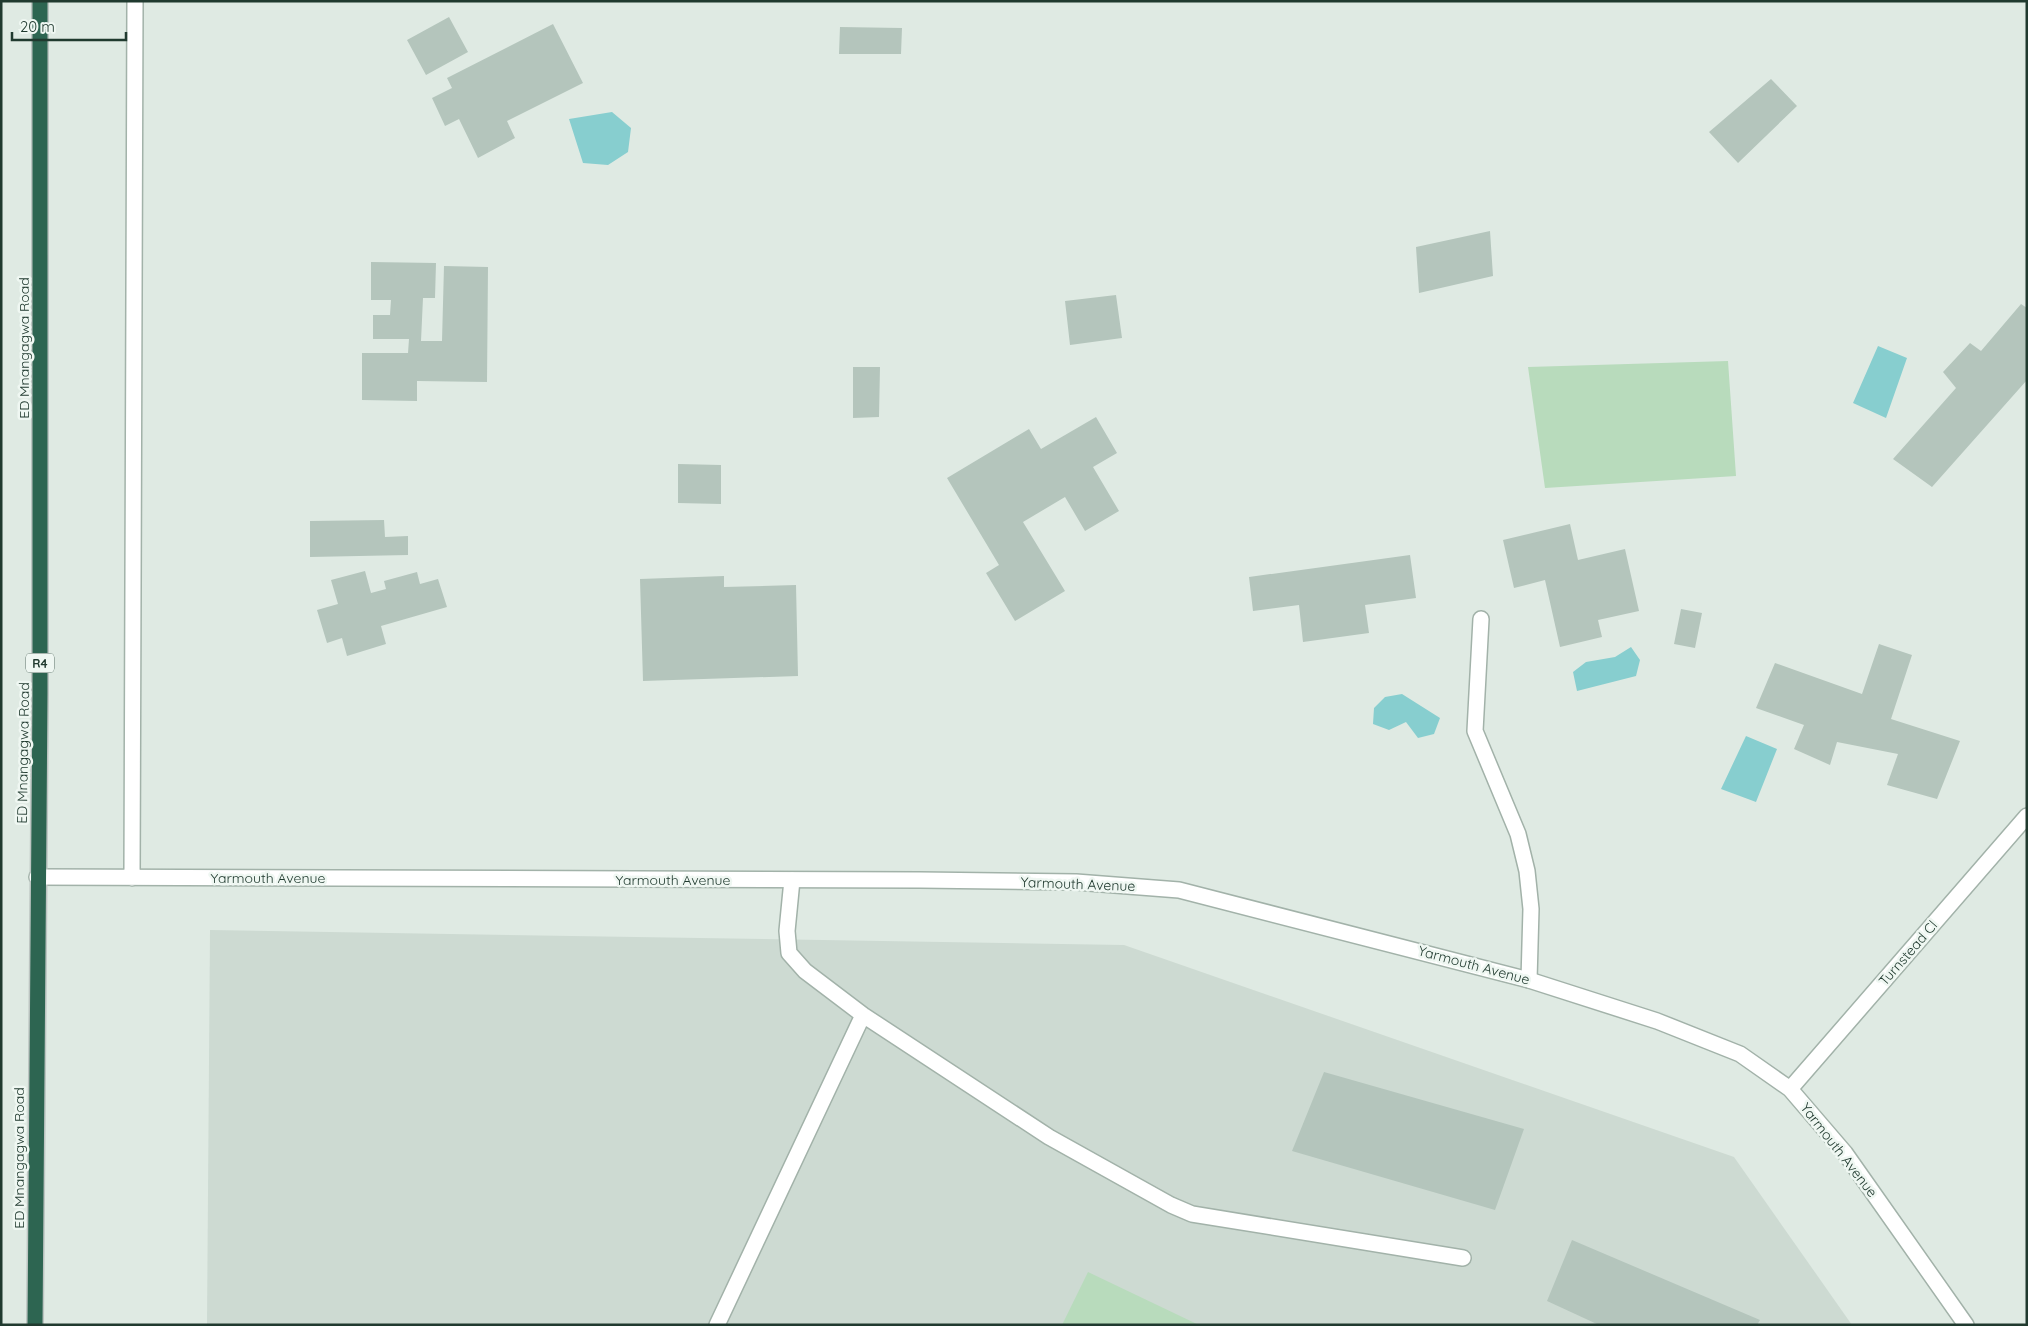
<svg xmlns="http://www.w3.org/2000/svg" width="2028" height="1326" font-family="Quicksand,sans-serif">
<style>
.built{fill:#cddad2}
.green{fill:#b8dbbc}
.water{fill:#87cecf}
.building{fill:#b4c5bc}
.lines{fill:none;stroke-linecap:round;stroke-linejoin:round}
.lane-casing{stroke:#a2b2a9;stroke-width:18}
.street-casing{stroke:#a2b2a9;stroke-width:18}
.highway-casing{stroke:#bcc4c1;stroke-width:18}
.lane{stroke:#fff;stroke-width:15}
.street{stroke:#fff;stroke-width:15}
.highway{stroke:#2d6551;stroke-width:15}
.labels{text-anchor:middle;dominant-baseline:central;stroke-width:5;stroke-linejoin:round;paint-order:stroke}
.shield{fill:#eff7f2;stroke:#5e736a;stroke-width:1}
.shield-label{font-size:12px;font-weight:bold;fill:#203a2f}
.street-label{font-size:14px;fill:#203a2f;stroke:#eff7f2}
</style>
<rect width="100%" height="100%" fill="#dfeae3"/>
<path class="built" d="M210 930 1124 945 1734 1157 1852 1325H207Z"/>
<path class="green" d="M1728 361 1736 476 1545 488 1528 367Z
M1088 1272 1199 1325H1062Z"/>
<path class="water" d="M612 112 631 128 628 152 608 165 583 163 569 119Z
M1878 346 1907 358 1886 418 1853 403Z
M1631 647 1640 660 1636 676 1577 691 1573 672 1586 662 1615 657Z
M1402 694 1440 718 1434 734 1418 738 1406 722 1389 730 1373 724 1374 708 1385 697Z
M1746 736 1777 749 1756 802 1721 789Z"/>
<path class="building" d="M449 17 468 52 426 75 407 40Z
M553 24 583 83 507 121 515 138 478 158 459 119 445 126 432 98 452 88 447 78Z
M840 27 902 28 901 54H839Z
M1771 79 1797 106 1738 163 1709 132Z
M1490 231 1493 276 1419 293 1416 247Z
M371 262 436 263 435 298H423L421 341H442L444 266 488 267 487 382 417 381V401L362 400V353H408L409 339H373V315H390L391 300H371Z
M1116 295 1122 338 1070 345 1065 301Z
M2021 304 2027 308V380L1932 487 1893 459 1956 388 1943 372 1970 343 1981 351Z
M853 367H880L879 417 853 418Z
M1096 417 1117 453 1093 467 1119 511 1085 531 1065 497 1023 522 1065 591 1015 621 986 573 999 565 947 478 1029 429 1041 449Z
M678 464 721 465V504L678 503Z
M384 520 385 537 408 536V555L310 557V521Z
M1570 524 1578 560 1625 549 1639 611 1598 620 1602 637 1560 647 1545 580 1514 588 1503 540Z
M1410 555 1416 598 1365 605 1369 633 1303 642 1299 605 1253 611 1249 577Z
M365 571 371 593 386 589 384 581 417 572 420 584 438 579 447 607 381 626 386 644 347 656 342 638 327 643 317 610 338 604 331 580Z
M724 576V587L796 585 798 676 643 681 640 579Z
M1681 609 1702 613 1695 648 1674 644Z
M1879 644 1912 655 1891 719 1960 741 1937 799 1887 785 1898 754 1837 742 1830 765 1794 749 1804 725 1756 708 1775 663 1862 694Z
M1324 1072 1524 1129 1495 1210 1292 1151Z
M1572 1240 1760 1320 1757 1325H1599L1547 1301Z"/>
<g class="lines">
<g class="lane-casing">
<path id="lane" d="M1481 619 1475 731 1518 834 1527 871 1531 909 1529 980
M792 880 787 931 789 953 805 971 863 1015 1049 1137 1171 1205 1192 1214 1463 1258
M717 1325 863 1015"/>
</g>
<g class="street-casing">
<path id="street" d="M37 877 920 880 1076 882 1179 890 1529 980 1657 1021 1740 1054 1790 1089 1845 1153 1966 1325
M132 878 135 1
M1790 1089 2027 816"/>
</g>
<g class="highway-casing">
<path id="highway" d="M35 1325 40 694V1"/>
</g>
<use href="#lane" class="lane"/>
<use href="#street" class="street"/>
<use href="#highway" class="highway"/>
</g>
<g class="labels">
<rect class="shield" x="26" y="653.5" width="28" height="19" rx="4"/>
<g class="shield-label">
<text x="40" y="663">R4</text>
</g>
<g class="street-label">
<text transform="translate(24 348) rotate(-90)">ED Mnangagwa Road</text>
<text transform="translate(23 753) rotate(-89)">ED Mnangagwa Road</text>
<text x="268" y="878">Yarmouth Avenue</text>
<text x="673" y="880">Yarmouth Avenue</text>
<text transform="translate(1078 884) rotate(2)">Yarmouth Avenue</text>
<text transform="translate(1908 953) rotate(-49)">Turnstead Cl</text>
<text transform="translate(1474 965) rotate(15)">Yarmouth Avenue</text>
<text transform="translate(1839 1150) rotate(52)">Yarmouth Avenue</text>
<text transform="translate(19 1158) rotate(-90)">ED Mnangagwa Road</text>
</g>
</g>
<rect width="2028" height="1326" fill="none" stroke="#203a2f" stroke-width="5"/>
<path d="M12 32v8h114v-8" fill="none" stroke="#203a2f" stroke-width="2.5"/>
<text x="20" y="32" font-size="15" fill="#203a2f" stroke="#eff7f2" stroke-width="4" paint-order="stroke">20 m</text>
</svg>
